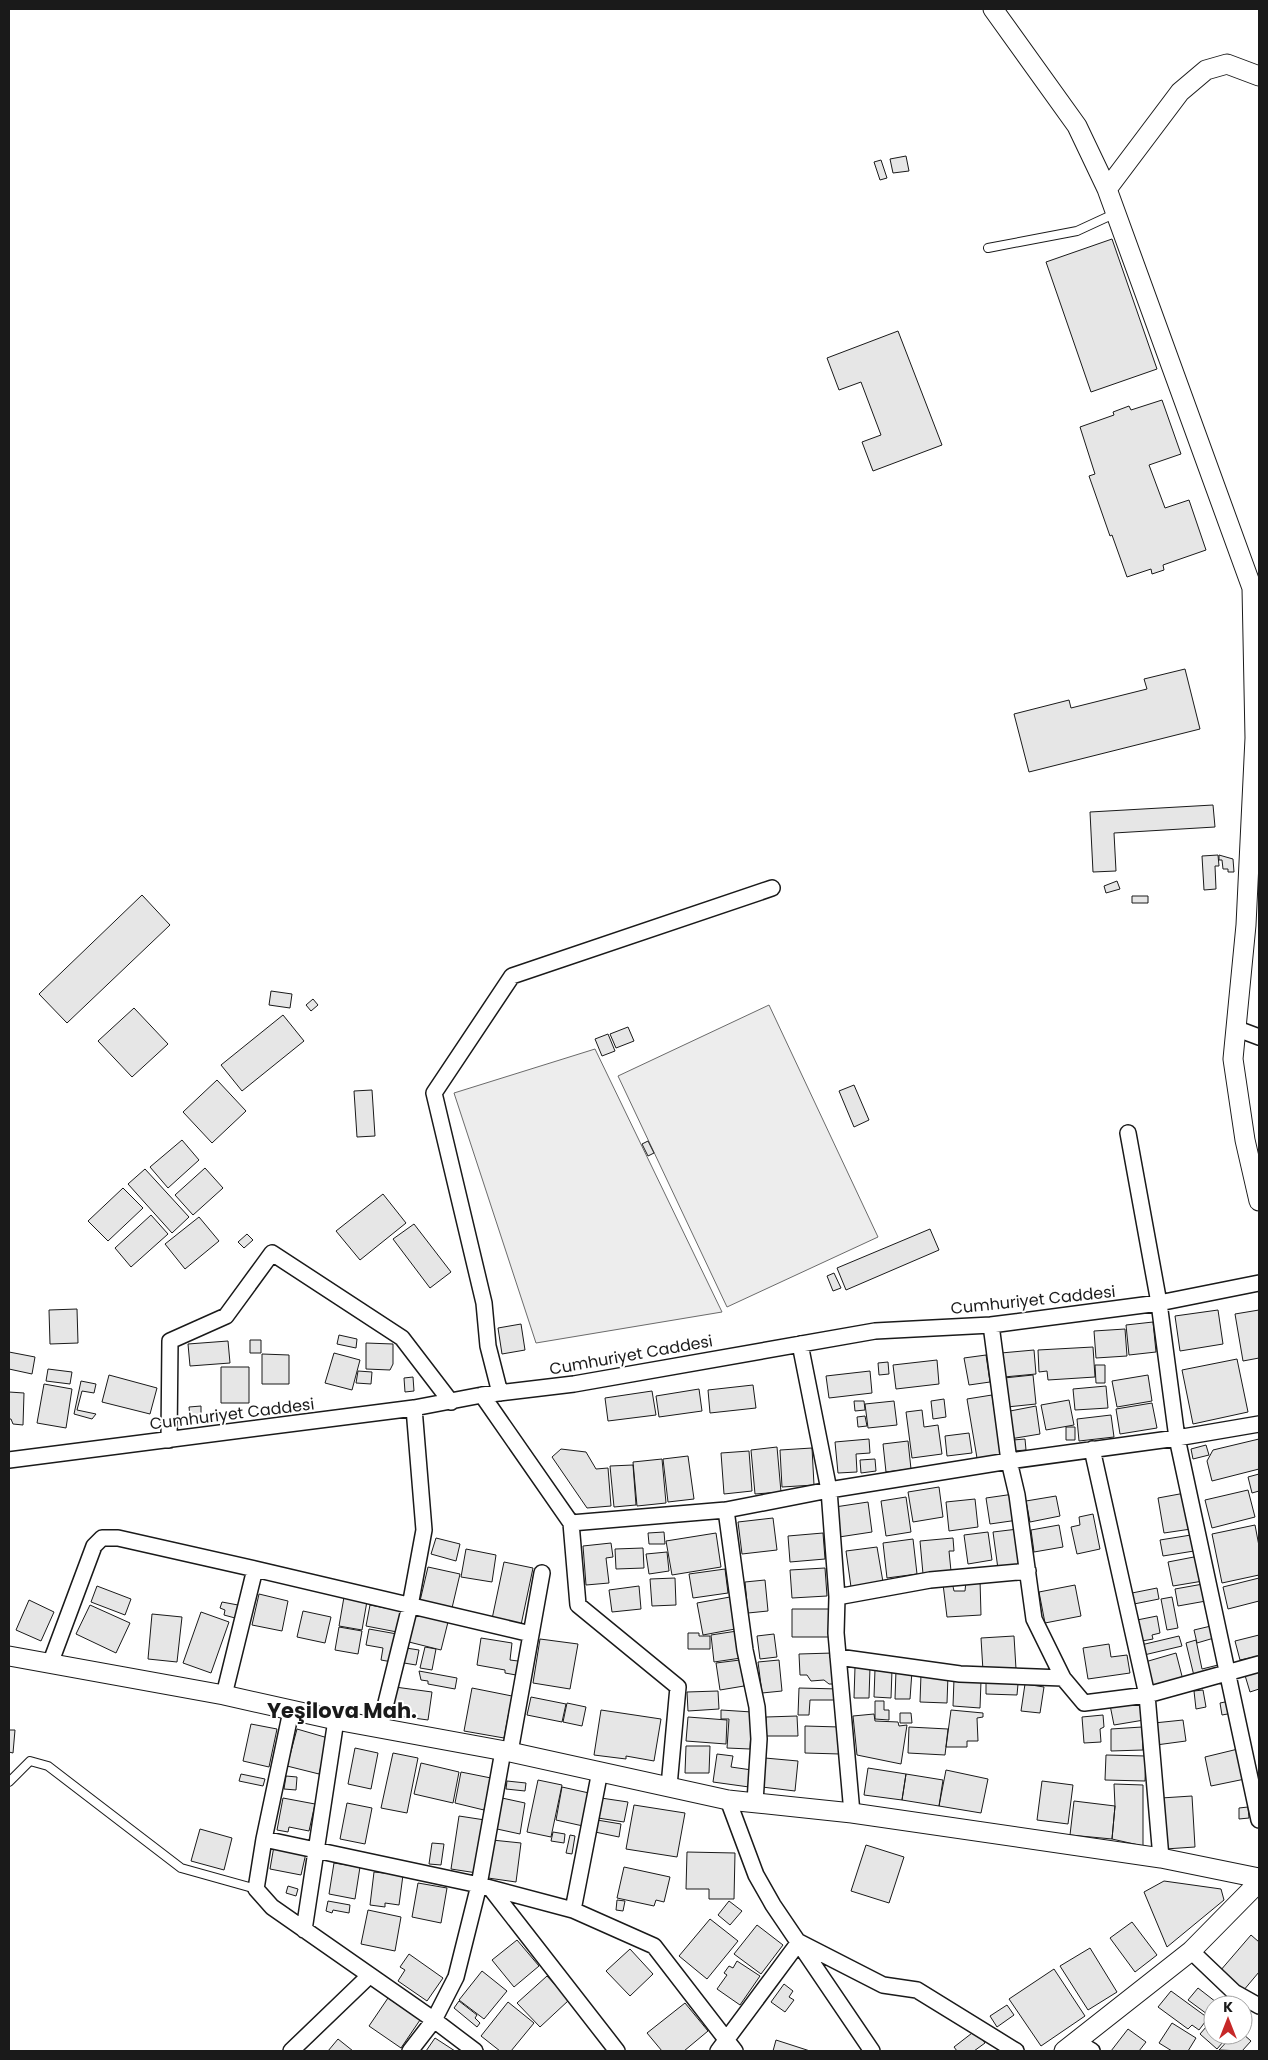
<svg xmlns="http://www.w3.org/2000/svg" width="1268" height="2060" font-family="Poppins,sans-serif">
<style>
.green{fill:#ededed;stroke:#6a6a6a}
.building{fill:#e6e6e6;stroke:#1a1a1a}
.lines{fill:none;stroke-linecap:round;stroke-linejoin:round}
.service-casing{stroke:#1a1a1a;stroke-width:10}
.minor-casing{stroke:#1a1a1a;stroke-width:18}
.tertiary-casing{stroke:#1a1a1a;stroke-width:21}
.service{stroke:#fff;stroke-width:8}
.minor{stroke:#fff;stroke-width:15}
.tertiary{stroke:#fff;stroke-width:19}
.labels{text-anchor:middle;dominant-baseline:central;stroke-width:4;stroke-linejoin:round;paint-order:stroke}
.street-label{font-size:16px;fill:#1a1a1a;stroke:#fff}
.district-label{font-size:21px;font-weight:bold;fill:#1a1a1a;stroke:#fff}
</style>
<rect width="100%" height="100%" fill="#fff"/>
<path class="green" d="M769 1005 878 1237 727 1307 618 1076Z
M595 1049 722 1312 536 1343 454 1093Z"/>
<path class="building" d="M906 156 909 171 893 173 890 159Z
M881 160 887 178 880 180 874 162Z
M1112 239 1157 369 1091 392 1046 262Z
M898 331 942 445 873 471 862 442 881 435 861 382 839 390 827 358Z
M1162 400 1181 454 1149 465 1165 508 1189 500 1206 550 1163 565 1164 570 1152 574 1151 569 1127 577 1112 535 1110 536 1089 476 1095 474 1080 427 1114 415 1113 412 1129 406 1131 410Z
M1185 669 1200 729 1029 772 1014 714 1069 700 1071 708 1147 689 1144 679Z
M1213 805 1215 827 1114 833 1116 871 1093 872 1090 812Z
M1218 855 1219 866H1215L1216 889 1204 890 1202 856Z
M1219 855 1233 859 1234 872H1228V869H1223L1222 860H1219Z
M1117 881 1120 889 1106 893 1104 886Z
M142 895 170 925 67 1023 39 994Z
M1132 896H1148V903H1132Z
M271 991 292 994 290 1008 269 1005Z
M313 999 318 1005 311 1011 306 1005Z
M134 1008 168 1044 132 1077 98 1041Z
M283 1015 304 1041 242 1091 221 1065Z
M628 1027 634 1041 616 1048 610 1034Z
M608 1034 615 1051 602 1056 595 1039Z
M217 1080 246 1111 212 1143 183 1112Z
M854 1085 869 1120 854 1127 839 1091Z
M372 1090 375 1136 357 1137 354 1091Z
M182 1140 199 1160 168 1188 150 1167Z
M648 1141 654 1153 648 1156 642 1144Z
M205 1168 223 1188 193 1215 175 1195Z
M145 1169 189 1217 172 1233 128 1184Z
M123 1188 143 1208 108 1241 88 1221Z
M383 1194 406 1223 360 1260 336 1231Z
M151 1215 168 1234 131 1267 115 1248Z
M199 1217 219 1241 185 1269 165 1244Z
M414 1224 451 1272 430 1288 393 1239Z
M930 1229 939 1250 846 1290 837 1268Z
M247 1234 253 1240 244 1248 238 1242Z
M834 1273 841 1288 833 1291 827 1276Z
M77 1309 78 1343 50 1344 49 1310Z
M1218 1310 1223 1344 1180 1351 1175 1316Z
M1259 1310V1358L1243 1361 1235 1314Z
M1153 1322 1156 1352 1129 1355 1126 1325Z
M521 1324 525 1350 502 1354 498 1328Z
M1125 1329 1127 1356 1096 1358 1094 1331Z
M339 1335 357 1339 356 1348 337 1344Z
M250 1340H261V1353H250Z
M228 1341 230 1363 190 1366 188 1344Z
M366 1343 393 1344V1364L390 1370 366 1369Z
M1093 1347 1095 1377 1048 1380 1047 1371 1039 1372 1038 1350Z
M1034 1350 1036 1374 1004 1377 1001 1353Z
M9 1352 35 1357 32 1374 9 1369Z
M334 1353 360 1360 352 1390 325 1383Z
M262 1354 289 1355V1384H262Z
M986 1355 990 1382 969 1385 964 1358Z
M1237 1359 1248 1412 1193 1424 1182 1370Z
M937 1360 939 1384 896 1389 893 1365Z
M888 1362 889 1374 879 1375 878 1363Z
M1095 1365H1105V1383H1096Z
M221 1367H249V1403H221Z
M48 1369 72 1372 70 1384 46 1381Z
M358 1371 372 1372 371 1384 356 1383Z
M870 1371 872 1393 829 1398 826 1376Z
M109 1375 157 1388 150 1414 102 1402Z
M1033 1375 1036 1404 1007 1407 1004 1378Z
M1148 1375 1152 1401 1117 1407 1112 1381Z
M413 1377 414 1391 405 1392 404 1378Z
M81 1381 96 1384 94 1393 82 1391 77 1410 96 1414 92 1419 74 1414Z
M44 1384 72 1389 66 1428 37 1423Z
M753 1385 756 1408 710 1413 708 1390Z
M1106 1386 1108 1408 1075 1410 1073 1389Z
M699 1389 702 1411 659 1417 656 1396Z
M652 1391 656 1415 608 1421 605 1398Z
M9 1392 24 1393 23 1425 13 1424 11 1419H9Z
M992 1395 1001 1455 977 1458 967 1399Z
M944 1399 946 1417 933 1419 931 1401Z
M1069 1400 1074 1425 1046 1430 1041 1405Z
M854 1401H864L865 1410 855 1411Z
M894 1401 897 1425 868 1428 865 1404Z
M1152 1403 1157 1428 1120 1434 1116 1409Z
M201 1406V1416L190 1417 189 1407Z
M1036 1406 1040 1434 1010 1439 1005 1412Z
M922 1410 924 1427 938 1425 942 1454 912 1458 906 1412Z
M1111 1415 1114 1437 1079 1441 1077 1419Z
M865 1416 867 1426 858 1427 857 1417Z
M1066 1427H1075V1440H1066Z
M969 1433 972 1453 947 1456 945 1436Z
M869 1439 870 1453 856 1454 857 1472 838 1473 835 1442Z
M1025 1439 1026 1450 1014 1451 1013 1440Z
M1259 1439V1469L1212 1481 1207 1461 1213 1450Z
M908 1441 911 1469 886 1472 883 1444Z
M1206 1445 1209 1455 1193 1459 1191 1449Z
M777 1447 781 1492 755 1494 751 1450Z
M812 1448 814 1485 782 1487 780 1450Z
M561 1449 586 1452 596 1469 608 1468 611 1506 587 1508 552 1457Z
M749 1451 752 1491 724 1494 721 1453Z
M688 1456 694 1499 668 1502 663 1459Z
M662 1459 666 1503 637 1506 633 1462Z
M875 1459 876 1471 861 1473 860 1460Z
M633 1465 636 1505 614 1507 610 1466Z
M1259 1474V1491L1252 1493 1248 1477Z
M939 1487 943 1517 913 1522 908 1492Z
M1248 1490 1255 1517 1212 1528 1205 1500Z
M1185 1493 1191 1529 1164 1533 1158 1498Z
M1014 1494 1018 1520 990 1524 986 1498Z
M1056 1496 1060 1516 1030 1522 1026 1501Z
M906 1497 911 1532 886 1536 881 1501Z
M975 1499 978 1527 949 1531 946 1502Z
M868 1502 872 1532 839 1537 835 1507Z
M1093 1514 1100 1549 1077 1554 1071 1527 1080 1525 1079 1517Z
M773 1518 777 1550 742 1554 738 1522Z
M1059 1525 1063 1547 1034 1552 1031 1530Z
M1255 1525 1259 1546V1575L1222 1583 1212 1534Z
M1018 1529 1023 1565 998 1569 993 1532Z
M664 1532 665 1544H649L648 1533Z
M988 1532 992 1560 968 1564 964 1535Z
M716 1533 721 1567 672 1575 666 1541Z
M823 1533 825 1559 790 1562 788 1536Z
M1191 1535 1194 1551 1163 1556 1160 1540Z
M436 1538 460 1544 456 1561 431 1554Z
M953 1538 954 1551H949L951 1571 923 1574 920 1541Z
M913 1539 917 1574 887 1578 883 1543Z
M611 1543 613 1557 606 1558 609 1583 586 1585 583 1546Z
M877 1547 883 1582 851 1587 846 1551Z
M643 1548 644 1568 616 1569 615 1549Z
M466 1549 496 1555 492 1582 461 1577Z
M667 1552 669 1571 649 1574 646 1554Z
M1199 1556 1203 1581 1173 1586 1168 1562Z
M504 1562 533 1568 521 1625 492 1619Z
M428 1567 460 1574 452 1608 420 1601Z
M825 1568 827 1596 792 1598 790 1570Z
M725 1569 728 1593 693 1598 689 1574Z
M675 1578 676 1605 652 1606 650 1579Z
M1259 1578V1601L1228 1609 1223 1587Z
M765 1580 768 1611 748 1613 745 1582Z
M980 1580 981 1615 947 1617 943 1584 952 1582 954 1591H965L966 1581Z
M1203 1584 1206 1601 1178 1606 1175 1589Z
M1075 1585 1081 1616 1045 1623 1039 1592Z
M97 1586 131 1599 125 1615 91 1602Z
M639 1586 641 1609 612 1612 609 1590Z
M1157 1588 1159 1599 1134 1604 1132 1593Z
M259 1594 288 1601 282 1631 252 1625Z
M344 1597 367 1601 362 1630 339 1626Z
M730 1597 735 1629 703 1635 697 1603Z
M1172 1597 1178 1628 1167 1630 1161 1599Z
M29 1600 54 1612 41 1641 16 1630Z
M222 1602 238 1605 235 1618 224 1615 225 1610 220 1608Z
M90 1605 130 1623 116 1653 76 1634Z
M370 1605 401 1611 397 1632 366 1626Z
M792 1609H829V1637H792Z
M303 1611 331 1617 325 1643 297 1637Z
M201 1612 229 1622 211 1673 183 1663Z
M152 1614 182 1617 177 1662 148 1659Z
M416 1614 448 1622 441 1650 409 1642Z
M1157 1616 1160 1633 1152 1635 1153 1639 1142 1641 1137 1620Z
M1211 1626 1214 1638 1197 1643 1194 1630Z
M339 1627 362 1631 358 1654 335 1650Z
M369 1629 397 1634 392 1662 381 1660 383 1648 366 1645Z
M737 1631 741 1658 714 1662 711 1635Z
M688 1633H699V1636H710V1649H688Z
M774 1634 777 1657 760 1659 757 1636Z
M1259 1635V1656L1240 1660 1235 1641Z
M1014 1636 1016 1669 983 1671 981 1638Z
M1179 1636 1182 1646 1144 1655 1141 1645Z
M481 1638 512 1643 510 1660 518 1661 516 1675 505 1673V1670L477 1665Z
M540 1639 578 1644 570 1689 533 1683Z
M1196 1640 1202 1669 1222 1664 1224 1671 1195 1680 1186 1643Z
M1109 1644 1111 1657 1127 1655 1130 1673 1088 1679 1083 1648Z
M425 1647 436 1649 432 1670 420 1668Z
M406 1648 419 1650 416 1665 404 1663Z
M833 1653 834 1684H829L824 1680 811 1681 807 1675H800L799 1654Z
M1176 1653 1183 1680 1152 1688 1145 1662Z
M740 1660 744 1686 720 1690 716 1663Z
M779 1660 782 1691 762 1693 758 1662Z
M855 1667H870L869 1698H854Z
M1259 1668V1689L1250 1692 1244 1672Z
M875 1669 892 1670 891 1698 874 1697Z
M896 1670 912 1671 910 1699H895Z
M419 1671 457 1678 455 1689 428 1684V1681L421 1680Z
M921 1674 948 1675 947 1703 920 1702Z
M954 1679 981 1681 980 1708 953 1706Z
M986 1682 1018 1684 1017 1695 986 1694Z
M1025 1684 1044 1687 1040 1713 1021 1711Z
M395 1687 432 1692 428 1720 391 1715Z
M472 1688 512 1696 504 1738 464 1731Z
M799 1688 839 1689V1700H810L809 1715H798Z
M1203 1690 1206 1707 1196 1709 1194 1691Z
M718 1691 719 1709 688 1711 687 1692Z
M531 1697 566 1704 562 1722 527 1715Z
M1141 1699 1144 1720 1114 1725 1110 1705Z
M875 1701H884V1710H889V1720L875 1719Z
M1230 1701 1233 1713 1222 1715 1220 1703Z
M567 1703 586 1707 582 1726 563 1722Z
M601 1710 661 1719 654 1761 626 1756V1759L594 1755Z
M721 1710 752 1712 750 1749 727 1748 729 1719H721Z
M951 1710 983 1713V1717L977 1718 978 1741H967V1747H946Z
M900 1713H911L912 1723H900Z
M874 1714 875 1721 898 1722 899 1726 907 1725 901 1764 857 1755 853 1716Z
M1103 1715 1104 1727 1100 1729 1101 1742 1084 1743 1082 1717Z
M797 1716 798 1736H766V1717Z
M688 1717 727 1720 726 1744 686 1741Z
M1183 1720 1186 1741 1156 1745 1154 1723Z
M251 1724 277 1729 269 1767 243 1761Z
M805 1726 840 1727V1754L805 1753Z
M909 1727 948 1729 945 1755 908 1753Z
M1142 1727 1143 1750 1111 1751V1729Z
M297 1729 328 1738 319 1774 287 1766Z
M9 1730H15L13 1753 9 1752Z
M686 1746H710L709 1773H685Z
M355 1748 378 1753 371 1789 348 1784Z
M1238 1749 1245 1779 1211 1786 1205 1757Z
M393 1753 418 1758 407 1813 381 1808Z
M717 1754 733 1756 731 1767 752 1770 749 1787 713 1782Z
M1106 1755 1146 1756 1145 1781 1105 1780Z
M765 1758 798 1761 795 1791 762 1787Z
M421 1763 459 1772 453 1803 414 1794Z
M868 1768 906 1774 902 1800 864 1795Z
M946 1770 988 1779 981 1813 939 1806Z
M461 1772 491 1778 484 1810 455 1803Z
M241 1774 265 1779 263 1786 239 1781Z
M906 1774 943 1780 939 1806 902 1800Z
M286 1776 297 1777 296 1790 284 1789Z
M538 1780 562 1785 551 1837 527 1832Z
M507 1781 526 1783 525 1791 506 1789Z
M1042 1781 1073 1785 1068 1824 1037 1820Z
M1114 1784 1143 1785V1846L1112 1839 1115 1806Z
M562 1787 589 1793 583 1826 556 1820Z
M1192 1796 1195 1847 1165 1849 1161 1798Z
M283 1798 315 1804 309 1831 289 1827 288 1832 277 1830Z
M502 1798 525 1803 520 1834 497 1829Z
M601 1798 628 1802 624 1822 598 1818Z
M1074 1801 1115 1806 1112 1839 1070 1835Z
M347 1803 372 1808 365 1844 340 1839Z
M634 1805 685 1813 677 1857 626 1849Z
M1248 1807 1249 1818 1239 1819V1808Z
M459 1816 485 1820 477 1873 451 1869Z
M597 1820 621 1824 619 1837 595 1832Z
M200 1829 232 1838 224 1870 191 1861Z
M553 1832 565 1834 564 1843 551 1841Z
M570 1835 575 1836 572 1854 566 1853Z
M492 1840 521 1843 516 1882 488 1878Z
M432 1843 444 1844 441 1865 429 1864Z
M866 1845 904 1857 889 1903 851 1891Z
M274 1846 306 1853 301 1875 270 1869Z
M687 1852 735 1853 734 1899H709V1889H686Z
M334 1863 360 1867 355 1899 329 1894Z
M624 1867 670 1877 664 1902 656 1900 654 1906 617 1898Z
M374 1872 403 1875 399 1905 385 1903V1907L370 1905Z
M1164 1881 1221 1889 1224 1900 1167 1947 1144 1892Z
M418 1883 447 1888 441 1923 412 1917Z
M288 1886 298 1889 296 1896 286 1893Z
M617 1900 625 1901 623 1911 616 1910Z
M328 1901 350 1905 349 1913 333 1910 332 1913 326 1911Z
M729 1901 742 1911 730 1925 718 1915Z
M368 1910 401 1917 395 1951 361 1944Z
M710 1919 738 1941 707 1979 679 1956Z
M1132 1922 1157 1955 1135 1972 1110 1938Z
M757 1925 783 1945 761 1974 734 1954Z
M1251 1935 1259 1942V1972L1243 1991 1220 1971Z
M517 1940 539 1966 514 1987 492 1960Z
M1090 1948 1117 1992 1088 2010 1060 1966Z
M630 1949 653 1974 630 1996 606 1971Z
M409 1954 443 1978 427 2001 398 1981 405 1970 400 1967Z
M737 1961 760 1976 740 2005 717 1989 727 1975 724 1973 729 1966 733 1968Z
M1054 1969 1085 2016 1041 2046 1009 1999Z
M482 1971 507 1991 484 2019 459 2000Z
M547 1976 569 2000 540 2027 517 2003Z
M784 1984 793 1991 789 1997 794 2000 785 2012 771 2002Z
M1198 1988 1216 2002 1207 2014 1188 2000Z
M1171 1991 1208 2018 1199 2030 1192 2025 1188 2029 1158 2007Z
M388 1998 420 2020 401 2048 369 2026Z
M459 2001 477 2015 475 2018 480 2023 477 2027 454 2008Z
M508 2002 534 2023 511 2051H500L481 2036Z
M685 2003 708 2031 684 2051H662L647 2033Z
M1007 2005 1014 2015 997 2027 990 2016Z
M1213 2019V2035H1229L1217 2049 1200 2034Z
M1172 2023 1196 2038 1188 2051H1172L1159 2043Z
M1128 2029 1146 2042 1139 2051H1111Z
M976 2030 985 2043 974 2051H957L954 2047Z
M1243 2034 1251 2041 1242 2051 1219 2050 1233 2035Z
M435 2038 455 2051H426Z
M338 2039 353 2051H328Z
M776 2040 810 2051H773Z"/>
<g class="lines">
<g class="service-casing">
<path id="service" d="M988 248 1077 231 1116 213
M9 1782 30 1761 48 1766 181 1868 256 1889"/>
</g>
<g class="minor-casing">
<path id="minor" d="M1235 1028 1259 1037
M1128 1133 1159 1303 1177 1438 1259 1820
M991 1325 1009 1461 1017 1495 1034 1619 1063 1678 1084 1703 1147 1695 1259 1664
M800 1344 829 1490 837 1597 836 1633 852 1813
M500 1393 488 1346 484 1303 434 1093 512 976 772 888
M482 1395 571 1523 578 1605 678 1687 669 1786
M169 1440 170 1341 226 1316 272 1253 402 1338 451 1402
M1092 1449 1147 1695 1161 1858
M9 1460 414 1408 482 1395 574 1384 875 1331 991 1325 1159 1303 1259 1283
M726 1510 745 1650 757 1707 759 1739 755 1802
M571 1523 726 1510 829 1490 1009 1461 1177 1438 1259 1424
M837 1597 930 1580 1028 1571
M838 1657 960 1674 1063 1678
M50 1664 94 1546 102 1538H118L255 1569
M224 1695 255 1569 531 1634
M291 1711 264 1839 256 1889 272 1907 434 2020 475 2051
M380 1727 410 1606 424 1530 414 1408
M510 1752 542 1573
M728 1800 756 1875 773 1905 872 2051
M264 1839 479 1885 573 1910 654 1946 735 2051
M491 1889 617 2051
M573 1910 600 1771
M304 1930 336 1720
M1191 1951 1234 1992 1259 2006
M1077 2042 1092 2051
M291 2051 369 1976
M410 2051 434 2020 456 1977 479 1885 503 1751
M718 2051 799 1942 883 1985 917 1990 1016 2051"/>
</g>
<g class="tertiary-casing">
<path id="tertiary" d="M993 9 1077 126 1107 189 1252 588 1255 738 1246 925 1233 1059 1245 1140 1259 1201
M1107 189 1180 92 1206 70 1227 64 1259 76
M9 1656 224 1695 336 1720 510 1752 728 1800 852 1813 1161 1858 1259 1878
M1064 2051 1191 1951 1259 1882"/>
</g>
<use href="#service" class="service"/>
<use href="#minor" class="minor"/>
<use href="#tertiary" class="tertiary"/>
</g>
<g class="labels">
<g class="street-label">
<text transform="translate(1033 1300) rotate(-6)">Cumhuriyet Caddesi</text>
<text transform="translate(631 1355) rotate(-10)">Cumhuriyet Caddesi</text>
<text transform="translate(232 1414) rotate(-7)">Cumhuriyet Caddesi</text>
</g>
<g class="district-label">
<text x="342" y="1710">Yeşilova Mah.</text>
</g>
</g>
<rect width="1268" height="2060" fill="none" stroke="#1a1a1a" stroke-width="20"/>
<g transform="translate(1228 2020)"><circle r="24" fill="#ffffff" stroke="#a3a3a3"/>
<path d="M0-4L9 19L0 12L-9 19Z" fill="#c62828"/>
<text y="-8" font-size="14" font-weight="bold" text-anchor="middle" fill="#1a1a1a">K</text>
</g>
</svg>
